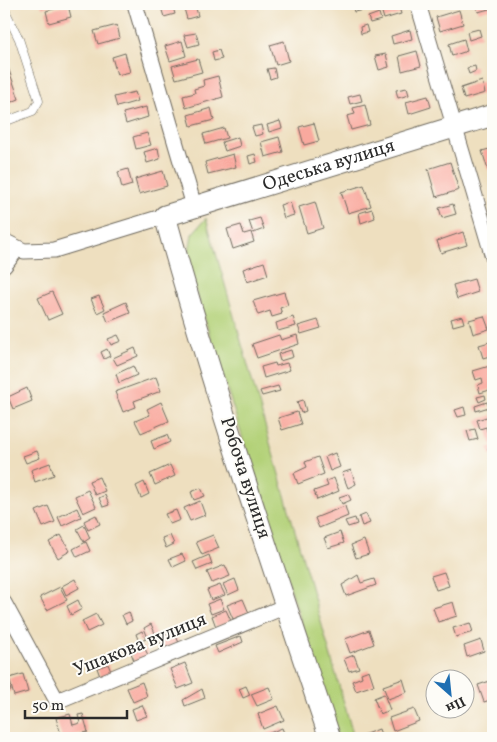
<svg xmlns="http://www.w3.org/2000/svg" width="497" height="742" font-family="Vollkorn,serif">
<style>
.green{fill:#b3d178;stroke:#6f7e52}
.building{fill:#f9a99e}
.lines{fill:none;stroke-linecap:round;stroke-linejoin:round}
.lane-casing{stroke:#6f6a5f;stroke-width:9}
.street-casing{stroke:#6f6a5f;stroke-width:17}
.secondary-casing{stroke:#6f6a5f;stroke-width:23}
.lane{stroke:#fff;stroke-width:8}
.street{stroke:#fff;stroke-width:15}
.secondary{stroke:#fff;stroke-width:21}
.labels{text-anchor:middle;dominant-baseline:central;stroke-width:4;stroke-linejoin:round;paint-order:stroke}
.street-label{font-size:19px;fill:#2b2b2b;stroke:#fdfcf7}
</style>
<rect width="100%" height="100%" fill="#fdfcf7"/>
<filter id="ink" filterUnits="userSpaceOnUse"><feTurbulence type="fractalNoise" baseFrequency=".02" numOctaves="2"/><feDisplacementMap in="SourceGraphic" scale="10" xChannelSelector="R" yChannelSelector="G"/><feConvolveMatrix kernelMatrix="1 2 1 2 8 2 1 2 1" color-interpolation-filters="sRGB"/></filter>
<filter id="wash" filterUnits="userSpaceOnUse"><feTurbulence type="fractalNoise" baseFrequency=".0096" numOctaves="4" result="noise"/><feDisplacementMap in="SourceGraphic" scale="20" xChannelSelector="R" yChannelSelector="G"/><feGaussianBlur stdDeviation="1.12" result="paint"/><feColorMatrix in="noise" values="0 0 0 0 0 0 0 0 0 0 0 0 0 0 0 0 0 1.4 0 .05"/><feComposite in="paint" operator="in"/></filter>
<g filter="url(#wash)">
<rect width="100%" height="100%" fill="#eedfbf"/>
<path class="green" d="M206 218 354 738H338L187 263 192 234Z"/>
<g id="blocks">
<path class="building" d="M41 4H54L42 8Z
M160 4H172L175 14 164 17Z
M195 4 198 16 187 19 183 5Z
M352 4H375L376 7 354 12Z
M390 4H398L401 14 384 19 380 6Z
M475 4H493V8L478 12Z
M68 5 71 17 49 23 46 11Z
M459 10 463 24 440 31 436 17Z
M379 13 381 20 370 23 368 17Z
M117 25 120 38 98 44 94 31Z
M366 25 368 32 361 34 360 27Z
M479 29 481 36 469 40 467 32Z
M410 30 412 39 393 44 391 36Z
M196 33 199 44 188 47 184 35Z
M464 39 467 51 452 56 449 44Z
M182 41 186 56 170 61 165 46Z
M284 41 289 61 276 65 270 45Z
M219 50 222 59 214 61 212 52Z
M417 51 421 66 402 71 399 56Z
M125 53 130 72 117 75 112 57Z
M386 54 389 67 379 70 375 56Z
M4 56 19 99 4 105Z
M198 59 202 72 176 79 172 66Z
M475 66 476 71 469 74 467 68Z
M274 68 276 77 270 79 267 69Z
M218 76 223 97 186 108 183 96 195 93 194 89 204 86 203 80Z
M482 81 485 93 464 99 461 88Z
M407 88 409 95 398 98 396 90Z
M135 92 138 101 117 107 114 97Z
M360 94 362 101 350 104 348 97Z
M428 96 431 107 409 114 406 102Z
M365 105 370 125 351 130 347 116 355 114 353 108Z
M146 107 148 117 126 124 123 113Z
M211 108 214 120 191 126 188 115Z
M280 121 282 128 269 132 267 125Z
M314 123 319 141 304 145 299 127Z
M261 125 263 134 255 136 252 127Z
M224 128 227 138 206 144 203 134Z
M147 133 151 145 136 149 133 137Z
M238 137 240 146 225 151 222 142Z
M279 137 283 152 265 157 261 142Z
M158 148 160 159 147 163 144 152Z
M493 148V169L488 170 482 151Z
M233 154 236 167 208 174 205 162Z
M255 154 257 162 250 164 248 156Z
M450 162 459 190 436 197 428 169Z
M128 169 132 185 122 188 118 172Z
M163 171 167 186 139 194 135 179Z
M364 185 371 206 348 213 341 192Z
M290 202 294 215 284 218 280 205Z
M315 202 323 228 307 233 299 207Z
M453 204 456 214 442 218 439 208Z
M372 209 375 218 361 223 359 213Z
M260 218 264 229 253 233 249 221Z
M241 225 244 234 251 232 254 242 233 249 227 229Z
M463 232 467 245 441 253 437 241Z
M264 262 268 275 247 282 243 269Z
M474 279 478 292 457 299 453 285Z
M52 292 62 314 48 320 38 298Z
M284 292 288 305 280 308 282 314 272 317 270 311 258 315 253 301Z
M99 296 105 309 97 313 91 299Z
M126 302 130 313 108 322 104 312Z
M462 316 464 323 453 326 451 319Z
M484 316 489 329 473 334 469 320Z
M293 317 296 326 278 331 276 323Z
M318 320 321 328 301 334 298 326Z
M118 335 121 341 111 345 108 339Z
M279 335 281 340 297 335 299 344 257 358 252 344Z
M493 341V355L483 358 479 345Z
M135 348 138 356 117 365 113 358Z
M107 349 110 356 104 359 101 352Z
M291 350 293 357 280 361 278 354Z
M275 363 276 366 287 363 290 370 264 378 261 367Z
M493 365V389L480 393 478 385 483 383 482 378 476 380 473 371Z
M133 366 137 375 119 383 116 374Z
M156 377 161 391 134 401 136 407 123 412 115 392Z
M278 386 280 391 262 396 260 391Z
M27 388 32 401 13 409 8 397Z
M485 395 486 399 479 402 477 397Z
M303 400 306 411 301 413 297 402Z
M161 402 169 421 141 433 135 421 150 415 147 409Z
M487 402 489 407 476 411 475 406Z
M464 407 466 415 458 417 455 410Z
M297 412 301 424 282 430 278 418Z
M493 415V443L491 444 486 427 480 429 477 420Z
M475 429 478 439 470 441 467 431Z
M167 435 170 442 154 449 151 441Z
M493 446V454L490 455 488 448Z
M37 451 40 458 26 463 23 456Z
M335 453 340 467 330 471 325 457Z
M318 457 324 474 298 484 294 473 307 467 305 462Z
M50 463 54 475 35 482 31 470Z
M170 465 175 476 155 485 150 474Z
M351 470 356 484 348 488 342 473Z
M99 477 105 491 95 495 89 481Z
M334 478 339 491 317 500 314 491 328 486 326 481Z
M144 482 149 494 141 498 136 486Z
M201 488 205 496 194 500 191 492Z
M88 490 96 507 83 513 75 496Z
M348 494 351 500 342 504 339 497Z
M105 495 109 505 103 507 99 498Z
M200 501 205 515 190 521 184 508Z
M48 506 55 522 43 527 36 511Z
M345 506 348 516 319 528 315 518Z
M77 508 81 517 62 526 58 517Z
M176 510 180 520 170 524 165 514Z
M366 514 370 523 362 526 359 517Z
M96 515 100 524 88 530 84 521Z
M355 518 357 524 348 527 345 521Z
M84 525 90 538 84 542 77 529Z
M340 532 344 543 328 548 324 538Z
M61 535 70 551 58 558 49 542Z
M170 535 174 544 166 548 162 538Z
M213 535 219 548 202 555 196 542Z
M364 540 369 554 356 558 351 545Z
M86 542 90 551 77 557 73 549Z
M182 554 186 561 173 567 169 559Z
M209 555 212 564 197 570 193 562Z
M225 565 230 576 212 583 207 572Z
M444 572 449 586 436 590 431 576Z
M358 575 361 583 374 579 376 585 346 596 342 585Z
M75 579 79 588 66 595 62 586Z
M235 579 239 590 228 595 223 584Z
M220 585 225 595 211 600 207 590Z
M60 587 67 600 47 610 40 597Z
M220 599 224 609 211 614 207 604Z
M243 599 249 613 233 619 227 605Z
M78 600 82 609 71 615 67 606Z
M453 602 457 616 438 622 433 608Z
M226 610 231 621 216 627 212 616Z
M129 612 132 621 126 624 122 615Z
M96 614 102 625 87 632 82 621Z
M470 623 473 632 456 637 453 628Z
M151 624 158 640 150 643 144 628Z
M369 630 374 644 350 653 345 639Z
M142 631 146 639 139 642 136 634Z
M174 631 179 643 163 650 158 638Z
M241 636 243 642 218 653 215 646Z
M481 640 484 651 467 657 464 646Z
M144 647 149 657 135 663 131 653Z
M354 655 359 668 349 671 344 659Z
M185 663 193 683 178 689 170 669Z
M108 664 112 674 101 679 97 668Z
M369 670 374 685 356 691 352 681 362 677 361 673Z
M23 674 28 692 14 696 9 678Z
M7 678 11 691 4 693V679Z
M403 679 407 692 388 699 383 686Z
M493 680V699L484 702 478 685Z
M142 682 147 696 133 702 127 688Z
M246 686 250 695 243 698 239 689Z
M269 687 274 699 257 706 251 694Z
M202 689 205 698 185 706 183 700Z
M384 694 390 710 380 714 374 698Z
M142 705 147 716 136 720 132 709Z
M278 706 284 720 263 729 258 714Z
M414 709 419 721 393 731 389 718Z
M70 714 73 725 80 723 78 715 83 714 88 732 62 738 56 718Z
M282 728 286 738H269L267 734Z
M379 729 382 738H364L363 735Z
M88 734 90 738H76Z"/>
</g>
</g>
<g filter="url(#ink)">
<use href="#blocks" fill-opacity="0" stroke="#6f6a5f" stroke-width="1"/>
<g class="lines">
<g class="lane-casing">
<path id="lane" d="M4 8 19 39 39 101 33 111 4 122"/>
</g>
<g class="street-casing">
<path id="street" d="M135 4 194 206
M418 4 493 257
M4 241 24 251 54 250 165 216
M4 266 17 249
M4 603 57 701 286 606"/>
</g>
<g class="secondary-casing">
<g id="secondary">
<path id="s1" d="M330 738C272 565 214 392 165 216L493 115"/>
</g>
</g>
<use href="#lane" class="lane"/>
<use href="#street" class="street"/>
<use href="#secondary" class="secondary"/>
</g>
</g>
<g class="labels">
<g class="street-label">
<text stroke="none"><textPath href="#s1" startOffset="719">Одеська вулиця</textPath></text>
<text transform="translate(245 478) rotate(72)">Робоча вулиця</text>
<text transform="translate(140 645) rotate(-22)">Ушакова вулиця</text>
</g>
</g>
<rect width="497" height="742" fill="none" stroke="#fdfcf7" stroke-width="20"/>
<g transform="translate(450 694) rotate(153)"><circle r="24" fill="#fdfcf7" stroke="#a9a8a5"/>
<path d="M0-4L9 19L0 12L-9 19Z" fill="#1f6fb2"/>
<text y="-8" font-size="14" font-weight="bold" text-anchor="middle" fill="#2b2b2b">Пн</text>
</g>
<path d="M25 710v8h102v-8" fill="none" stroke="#2b2b2b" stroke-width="2.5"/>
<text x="32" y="710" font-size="15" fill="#2b2b2b" stroke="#fdfcf7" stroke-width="4" paint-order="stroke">50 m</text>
</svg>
